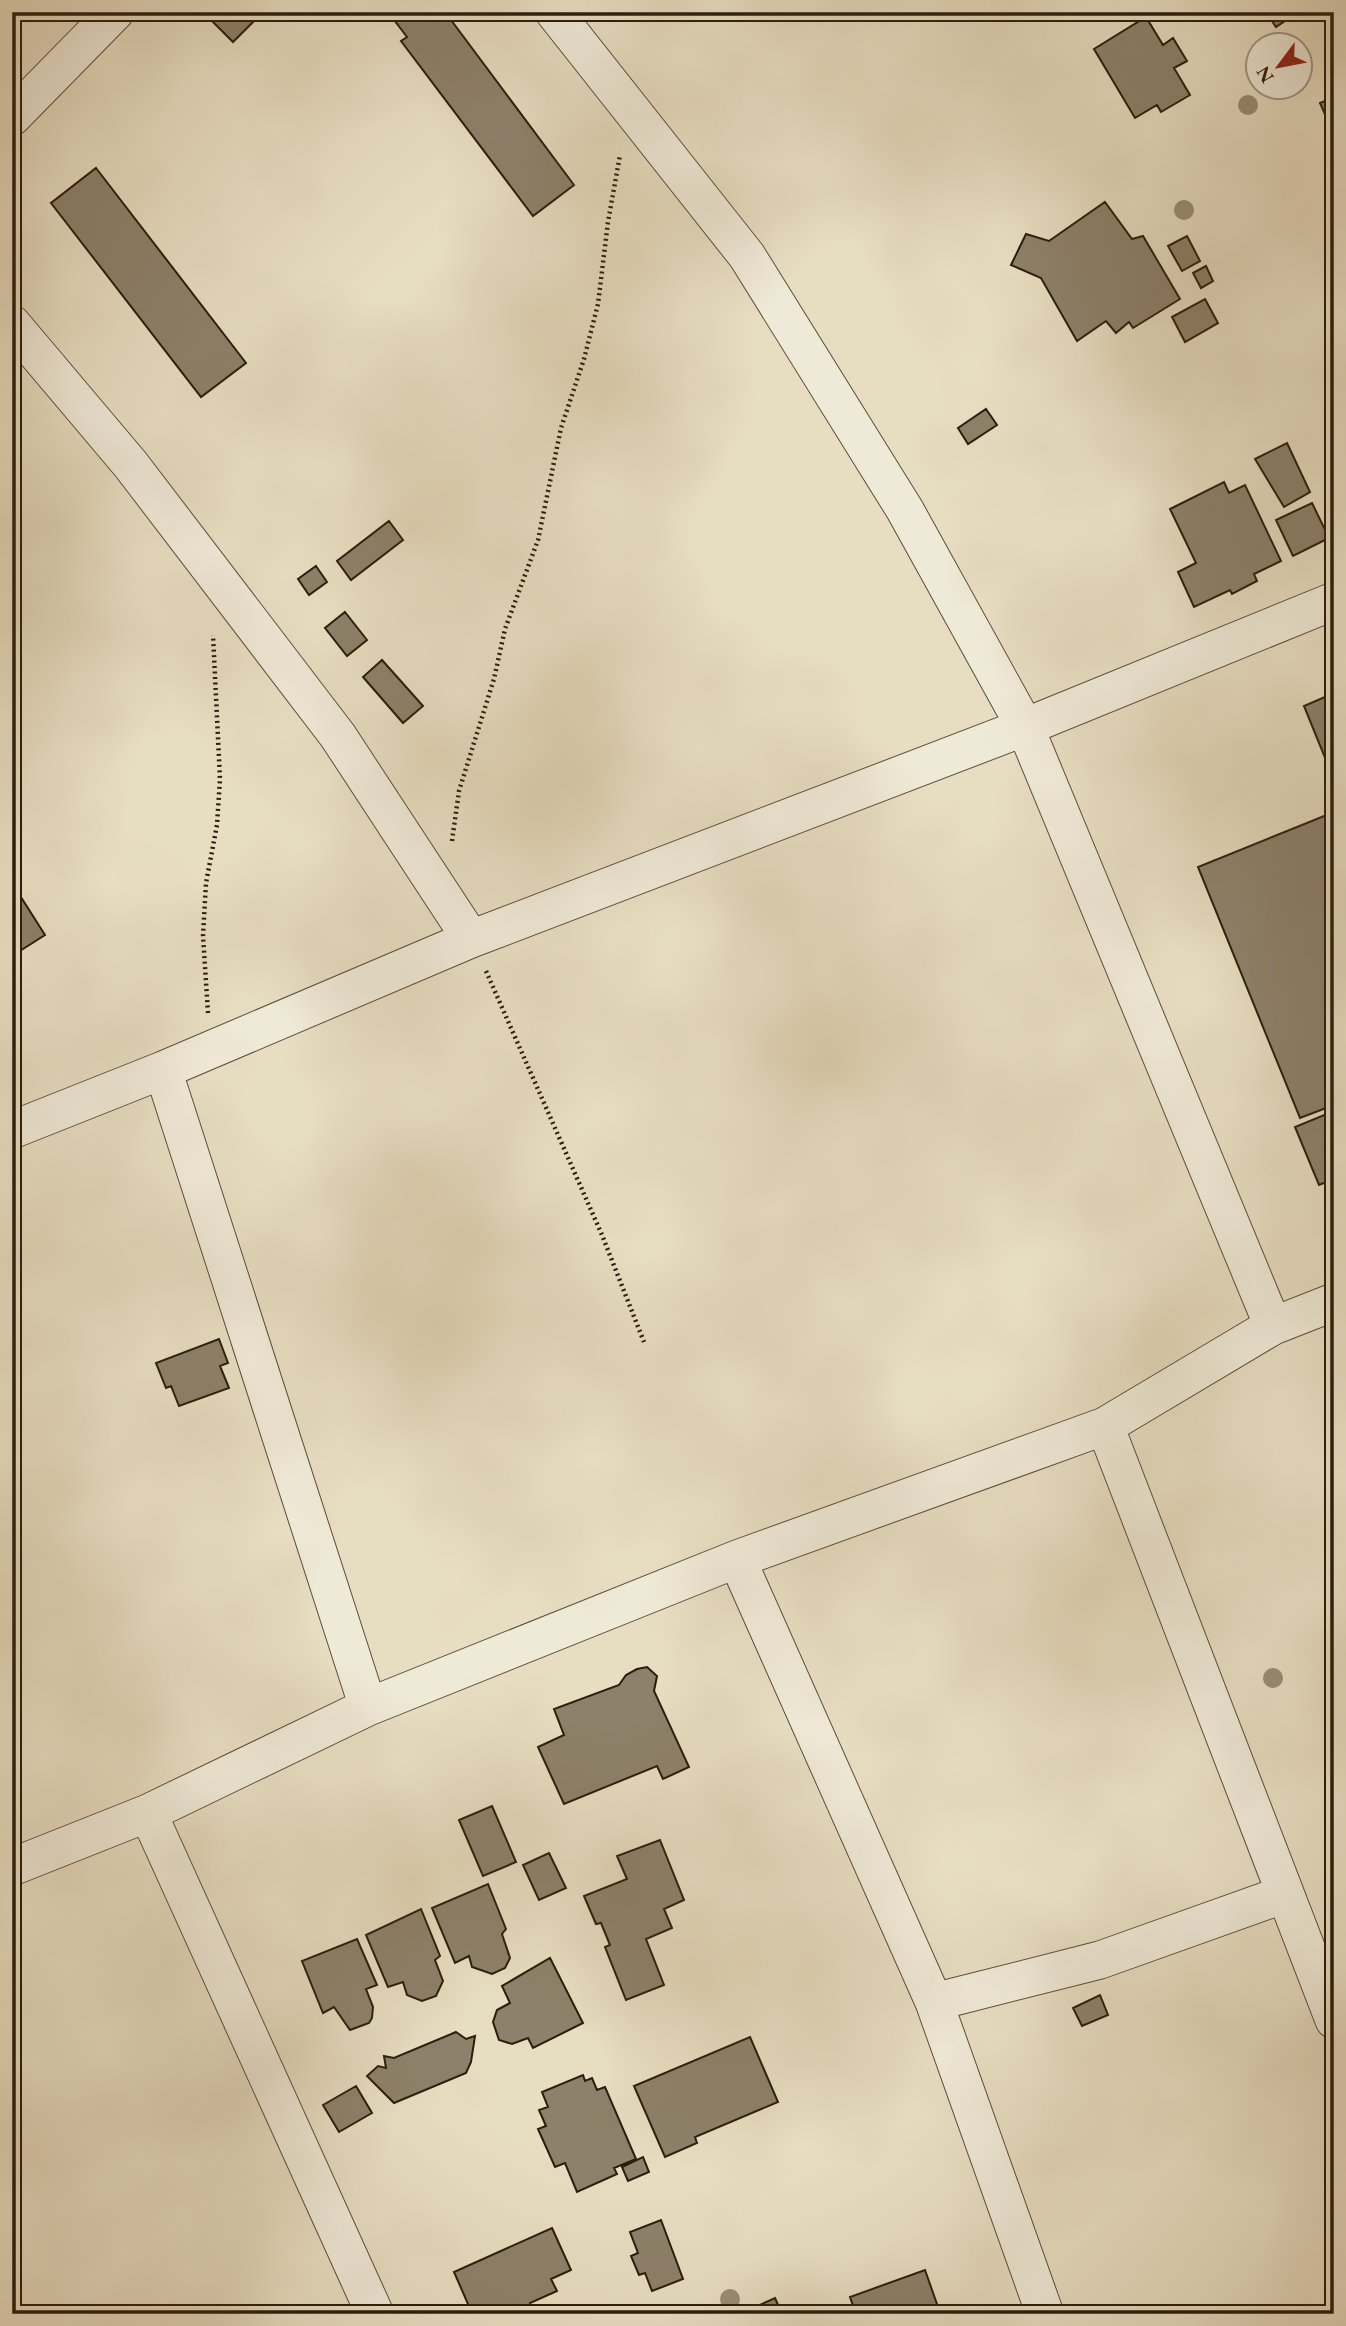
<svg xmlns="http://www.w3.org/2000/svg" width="1346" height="2326" font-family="'EB Garamond',serif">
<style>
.building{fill:#8d816b;stroke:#2c1d0d;stroke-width:2}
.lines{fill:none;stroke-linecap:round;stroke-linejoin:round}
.minor-casing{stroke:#5b4d3a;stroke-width:39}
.path{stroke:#2c1d0d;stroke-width:4.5;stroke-dasharray:2 3.5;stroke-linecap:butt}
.minor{stroke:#efe9d7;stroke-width:37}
.tree{fill:#998e77}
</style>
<rect width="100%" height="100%" fill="#e7ddc1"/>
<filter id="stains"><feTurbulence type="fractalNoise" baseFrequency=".00286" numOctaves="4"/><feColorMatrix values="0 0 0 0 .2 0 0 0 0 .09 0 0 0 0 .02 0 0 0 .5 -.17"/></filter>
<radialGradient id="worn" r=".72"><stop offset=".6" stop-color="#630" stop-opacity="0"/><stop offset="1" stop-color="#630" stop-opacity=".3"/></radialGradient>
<path class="building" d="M203 12H263L233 42Z
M388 12H445L574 185 533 216 401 41 407 37Z
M1266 12H1298L1276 27Z
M1146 17 1163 45 1173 38 1187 61 1174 68 1190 95 1161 112 1157 105 1135 118 1094 49Z
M1334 97V119L1328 121 1320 103Z
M96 168 246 363 201 397 51 203Z
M1105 202 1132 239 1143 236 1180 299 1133 328 1129 322 1116 333 1106 321 1077 341 1041 278 1011 265 1026 234 1049 241Z
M1187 236 1200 261 1182 271 1168 246Z
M1206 266 1213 281 1201 288 1193 273Z
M1205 299 1218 323 1185 342 1172 317Z
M986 409 997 425 968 444 958 428Z
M1287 443 1310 492 1284 507 1255 459Z
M1224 482 1229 493 1245 485 1281 561 1254 574 1257 581 1232 594 1230 590 1194 607 1178 572 1196 563 1170 509Z
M1312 503 1329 538 1293 556 1276 520Z
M389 521 403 540 351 580 337 561Z
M316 566 327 582 309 595 298 579Z
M345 612 367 640 347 656 325 628Z
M382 660 423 706 403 723 363 677Z
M1334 693V775H1332L1304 706Z
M1334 812V1105L1300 1118 1198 867Z
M12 883 45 935 12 956Z
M1334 1111V1179L1319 1185 1295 1127Z
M219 1339 228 1363 220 1366 229 1388 179 1406 171 1386 166 1388 156 1363Z
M647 1667 657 1676 654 1691 689 1767 663 1779 657 1766 564 1804 538 1747 564 1735 554 1709 619 1685 626 1675 637 1669Z
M492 1806 516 1862 483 1876 459 1820Z
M660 1840 684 1900 664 1909 672 1928 646 1939 664 1985 626 2000 605 1947 610 1945 601 1923 596 1924 584 1896 627 1879 617 1856Z
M549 1853 566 1888 539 1900 523 1865Z
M488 1884 506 1929 502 1934 510 1958 505 1968 492 1974 472 1967 469 1956 455 1963 432 1908Z
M421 1909 440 1956 435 1960 443 1981 436 1996 422 2001 407 1995 403 1982 388 1987 366 1935Z
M357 1939 377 1985 366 1989 373 2007 372 2018 369 2023 350 2030 334 2007 323 2013 302 1961Z
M550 1958 583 2023 533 2048 528 2038 512 2044 499 2040 493 2022 497 2010 510 2003 502 1986Z
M1100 1995 1108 2015 1082 2026 1073 2008Z
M456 2032 466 2039 475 2036 471 2062 466 2073 394 2103 367 2076 378 2066 386 2068 384 2056 394 2058Z
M750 2037 778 2102 695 2137 697 2143 665 2157 634 2086Z
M583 2075 585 2081 592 2078 597 2090 605 2087 636 2159 614 2168 617 2174 577 2192 565 2163 555 2167 538 2129 546 2126 539 2110 548 2107 542 2092Z
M356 2086 372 2113 339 2132 323 2105Z
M643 2157 649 2172 628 2181 622 2167Z
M661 2220 683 2279 652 2291 645 2273 639 2275 631 2256 638 2253 630 2232Z
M552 2228 571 2270 551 2279 557 2291 530 2303 534 2314H466L463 2307 468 2304 454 2272Z
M925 2270 938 2307 919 2314H856L850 2297Z
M775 2298 782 2314H740Z"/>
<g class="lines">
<g class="minor-casing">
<path id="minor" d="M554 12 747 256 905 510 1025 727 1273 1326
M12 117 115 12
M12 324 131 465 338 736 471 939
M163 1070 368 1707
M12 1130 163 1070 471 939 1025 727 1334 601
M1105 1426 1334 2020
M737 1559 934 2002 1045 2314
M148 1813 375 2314
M12 1867 148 1813 368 1707 737 1559 1105 1426 1273 1326 1334 1302
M934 2002 1100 1960 1285 1894"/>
</g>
<path class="path" d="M452 841 459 791 494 679 505 629 538 540 561 428 584 359 598 304 608 222 620 155
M486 971 602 1235 644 1342
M208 1013 203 936 206 883 217 825 220 779 213 635"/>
<use href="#minor" class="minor"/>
</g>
<g class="tree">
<circle cx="1248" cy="105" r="10"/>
<circle cx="1184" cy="210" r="10"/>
<circle cx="1273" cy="1678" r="10"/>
<circle cx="730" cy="2299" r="10"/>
</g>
<rect width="1346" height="2326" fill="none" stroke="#e7ddc1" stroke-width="42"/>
<rect x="14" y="14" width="1318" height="2298" fill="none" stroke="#2c1d0d" stroke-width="3.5"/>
<rect x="21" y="21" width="1304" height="2284" fill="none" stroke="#2c1d0d" stroke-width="2"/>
<g transform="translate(1279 66) rotate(238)"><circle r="33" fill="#efe9d7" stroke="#a19786" stroke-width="2"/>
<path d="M0-5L12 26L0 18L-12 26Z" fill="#8f2418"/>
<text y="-10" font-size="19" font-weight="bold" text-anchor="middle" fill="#2c1d0d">N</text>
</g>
<rect width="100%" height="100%" filter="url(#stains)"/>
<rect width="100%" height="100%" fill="url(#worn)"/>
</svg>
